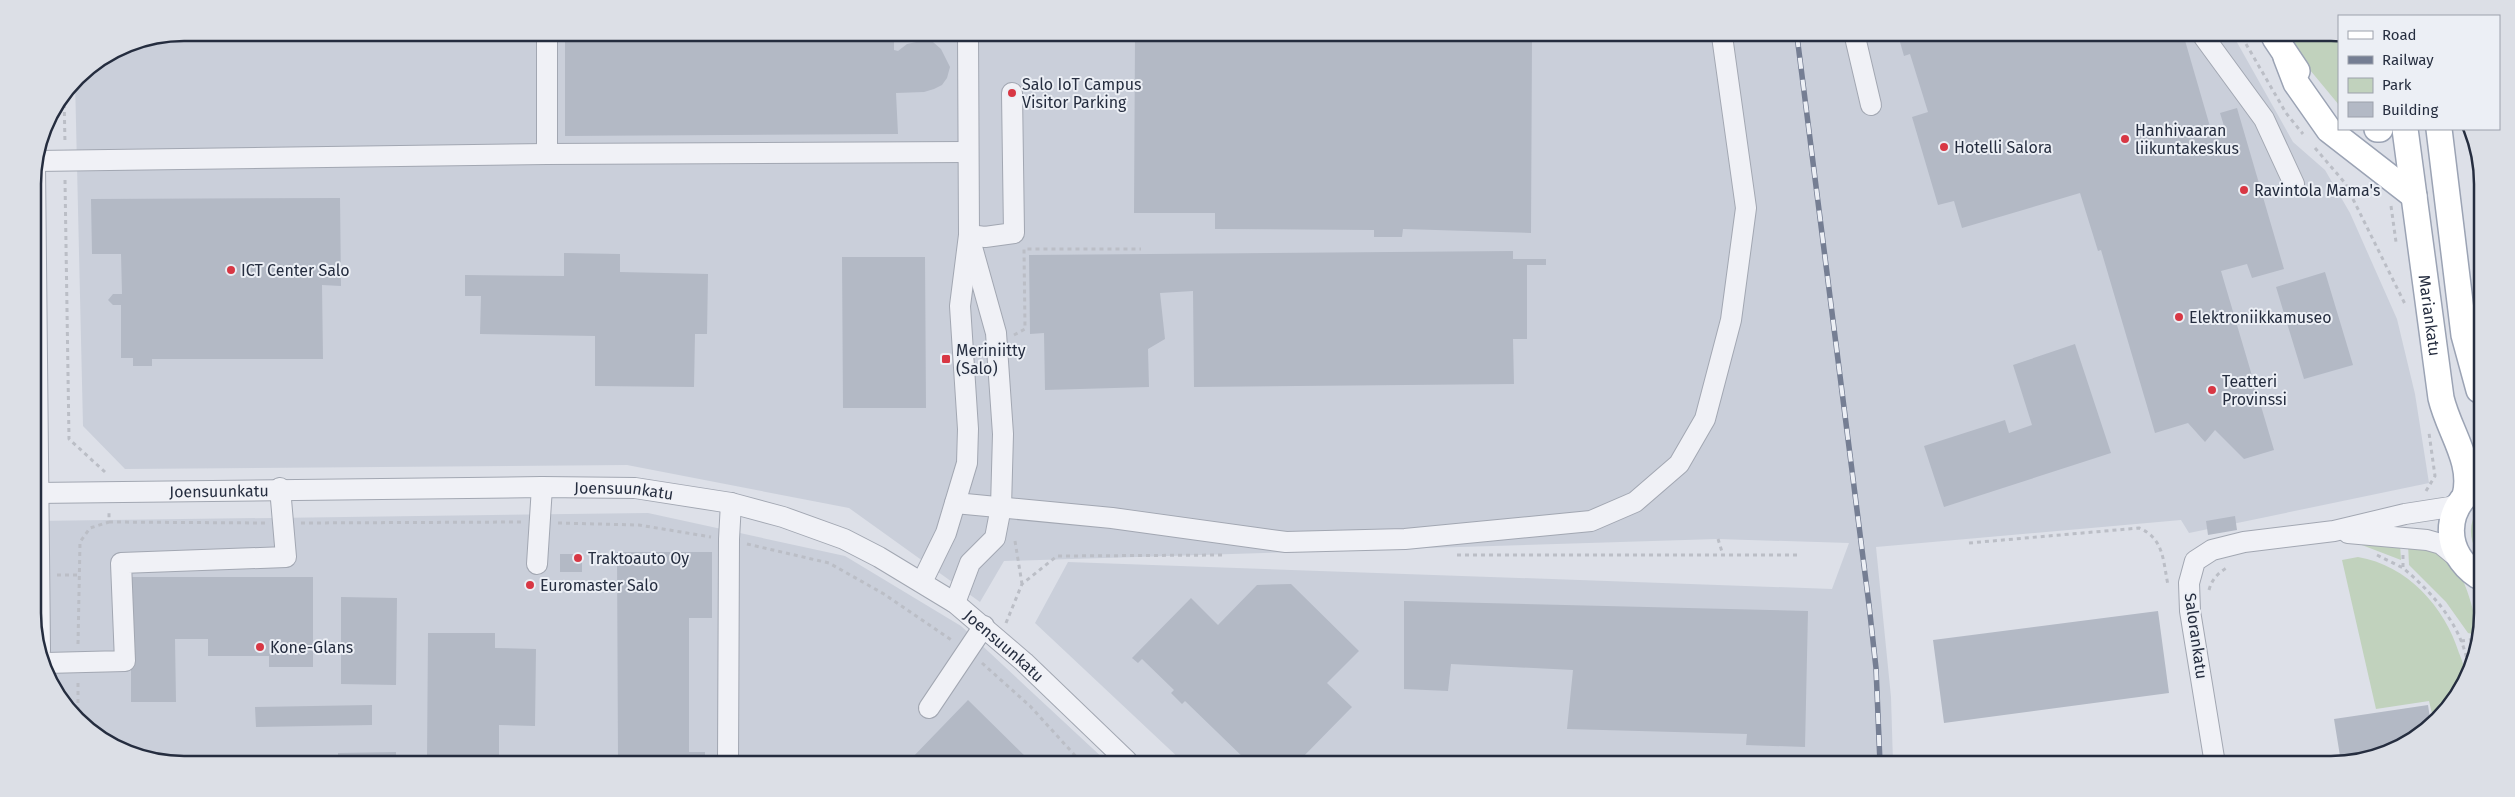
<svg xmlns="http://www.w3.org/2000/svg" width="2515" height="797" font-family="'Fira Sans',sans-serif">
<style>
.built{fill:#cacfda}
.green{fill:#c1d2bd}
.building{fill:#b3b9c5}
.lines{fill:none;stroke-linecap:round;stroke-linejoin:round}
.minor-casing{stroke:#a2a7b2;stroke-width:22}
.major-casing{stroke:#9ba3b4;stroke-width:28}
.path{stroke:#bbbec6;stroke-width:3;stroke-dasharray:4 4;stroke-linecap:butt}
.minor{stroke:#f0f1f6;stroke-width:20}
.major{stroke:#fff;stroke-width:25}
.rail-casing{stroke:#757e93;stroke-width:5.5}
.rail{stroke:#eceff5;stroke-width:4;stroke-dasharray:11;stroke-linecap:butt}
.poi-dot{fill:#d83744;stroke:#eceff5;stroke-width:2}
.labels{text-anchor:middle;dominant-baseline:central;stroke-width:4;stroke-linejoin:round;paint-order:stroke}
.poi-label{font-size:16px;fill:#252d3f;stroke:#eceff5;text-anchor:start}
.street-label{font-size:16px;fill:#252d3f;stroke:#eceff5}
.rim{fill:none;stroke:#252d3f;stroke-width:2.5}
</style>
<rect width="100%" height="100%" fill="#dde0e8"/>
<path class="built" d="M184 33 2234 37 2293 142 2325 170 2350 213 2397 319 2415 394 2429 483 2189 533 2181 520 1876 547 1891 697 1893 763 1183 762 1035 623 1068 562 1832 589 1849 543 1717 539 1004 561 980 602 849 508 627 465 125 469 83 426 75 79 126 44Z
M648 513 845 556 961 626 1106 761 145 759 100 739 70 713 35 642V521Z"/>
<path class="green" d="M2291 38H2339V105L2310 70Z
M2478 510V553C2469 539 2468 524 2478 510Z
M2354 542 2400 544 2401 560Z
M2408 544C2419 547 2434 548 2443 554 2463 565 2476 614 2477 635L2468 633 2446 602 2409 565Z
M2358 557C2407 565 2445 607 2459 653 2462 660 2466 671 2465 679 2463 696 2444 710 2434 722L2429 701 2376 709 2342 560Z"/>
<path class="building" d="M565 33 894 34V50L898 51 907 44 921 41 933 42 941 49 950 67 947 78 942 85 934 89 924 92 896 93 898 134 565 136Z
M1138 35 1621 36V38L1532 40 1531 233 1403 229 1402 237H1374V230L1215 229V213H1134L1135 38H1138Z
M1905 37H2184L2211 130 2224 126 2220 113 2237 108 2284 269 2252 278 2247 264 2221 271 2274 450 2244 459 2215 430 2205 442 2188 423 2155 433 2101 250 2098 251 2080 193 1962 228 1954 201 1938 205 1912 117 1928 112 1910 54 1904 56 1900 42 1906 40Z
M340 198 341 286 322 285 323 359H152V366H133V358H121V305H113L108 300 113 294H122L121 254H92L91 199Z
M1513 251V259H1546V265H1527V339H1513L1514 384 1194 387 1193 291 1160 293 1165 339 1148 349 1149 387 1045 390 1044 333 1030 334 1029 255Z
M564 253 620 254V272L708 274 707 334H695L694 387 595 386V336L480 334 481 296H465V275L564 276Z
M842 257H925L926 408H843Z
M2325 272 2353 365 2304 379 2276 287Z
M2075 344 2111 453 1944 507 1924 446 2005 420 2009 433 2032 425 2013 365Z
M2235 516 2237 530 2208 535 2206 521Z
M617 552H712V618H689V752H705V761L618 760Z
M560 554H582V572H560Z
M131 577H313V667H269V656H208V639H175L176 702H131Z
M1291 584 1359 651 1327 683 1352 707 1298 762H1248L1185 701 1182 704 1171 693 1174 690 1142 659 1138 663 1132 658 1191 598 1218 625 1257 585Z
M341 597 397 598 396 685 341 684Z
M1404 601 1808 611 1805 747 1746 745 1747 734 1567 729 1573 670 1451 664 1448 691 1404 689Z
M2158 611 2169 693 1944 723 1933 640Z
M428 633H495V648L536 649 535 726 499 725V760H427Z
M968 700 1030 761H909Z
M372 705V725L256 727 255 707Z
M2428 705 2431 725 2423 733 2389 753 2373 757V751L2340 756 2334 719Z
M396 752V760H338V753Z"/>
<g class="lines">
<g class="minor-casing">
<g id="minor">
<path d="M547 33V154"/>
<path d="M1855 37 1871 105"/>
<path d="M2204 37 2264 119 2294 184"/>
<path d="M36 161 547 154 968 152"/>
<path d="M35 165 40 651"/>
<path d="M969 235 985 237 1014 233 1012 93"/>
<path id="s1" d="M35 493 542 487 635 488 731 503 783 517 844 539 879 557 955 603 1024 662 1127 761"/>
<path d="M955 503 1112 518 1286 542 1405 539 1591 521 1635 502 1679 464 1705 419 1731 320 1746 208 1722 36"/>
<path d="M2348 533 2427 540 2441 544 2458 558"/>
<path d="M537 564 542 487"/>
<path d="M922 582 946 533 967 463 968 429 960 306 969 235 968 34"/>
<path d="M955 603 970 563 995 538 1001 507 1003 434 996 333 972 247"/>
<path d="M46 663 125 661 121 563 286 557 280 488"/>
<path d="M929 708 984 626"/>
<path d="M728 761 729 539 731 503"/>
<path d="M2215 764 2190 611 2189 583 2195 561 2212 550 2244 542 2334 531 2405 514 2450 507 2459 503"/>
</g>
</g>
<g class="major-casing">
<g id="major">
<path d="M2275 38 2297 71"/>
<path d="M2286 57 2296 83 2329 130 2414 196"/>
<path d="M2377 129H2380"/>
<path id="s2" d="M2405 129 2441 398C2449 432 2474 462 2465 496"/>
<path d="M2439 129 2464 335 2479 390"/>
<path d="M2478 576C2443 552 2442 510 2478 485"/>
</g>
</g>
<path class="path" d="M2242 37 2286 113 2303 134
M64 96 65 143
M2470 135 2479 206
M2315 148 2345 183 2406 306
M65 180 69 439 105 472
M2391 206 2396 242
M1014 335 1025 329 1024 249H1141
M2426 491 2435 476 2429 433
M109 522 265 523
M301 523 522 522
M558 523 639 525 711 537
M1718 539 1723 555
M1015 541 1022 584
M1969 543 2139 528C2164 538 2163 561 2168 585
M747 544 829 563 884 594 953 641
M1457 555H1800
M2377 555 2403 568
M2403 555V568C2435 595 2463 627 2469 670
M57 575H79
M2209 590C2212 579 2218 573 2228 567
M1006 623 1022 584 1057 556 1226 555
M2461 641 2477 639
M78 644 80 542 90 528 109 522V510
M982 663 1030 706 1080 761
M78 719V680"/>
<use href="#minor" class="minor"/>
<use href="#major" class="major"/>
<g class="rail-casing">
<path id="rail" d="M1797 36 1869 605 1876 668 1880 763"/>
</g>
<use href="#rail" class="rail"/>
</g>
<g class="poi-dot">
<circle cx="1012" cy="93" r="5"/>
<circle cx="2125" cy="139" r="5"/>
<circle cx="1944" cy="147" r="5"/>
<circle cx="2244" cy="190" r="5"/>
<circle cx="231" cy="270" r="5"/>
<circle cx="2179" cy="317" r="5"/>
<rect x="941" y="354" width="10" height="10" rx="2.5"/>
<circle cx="2212" cy="390" r="5"/>
<circle cx="578" cy="558" r="5"/>
<circle cx="530" cy="585" r="5"/>
<circle cx="260" cy="647" r="5"/>
</g>
<g class="labels">
<g class="poi-label">
<text x="1022" y="84">Salo IoT Campus<tspan x="1022" dy="18">Visitor Parking</tspan></text>
<text x="2135" y="130">Hanhivaaran<tspan x="2135" dy="18">liikuntakeskus</tspan></text>
<text x="1954" y="147">Hotelli Salora</text>
<text x="2254" y="190">Ravintola Mama's</text>
<text x="241" y="270">ICT Center Salo</text>
<text x="2189" y="317">Elektroniikkamuseo</text>
<text x="956" y="350">Meriniitty<tspan x="956" dy="18">(Salo)</tspan></text>
<text x="2222" y="381">Teatteri<tspan x="2222" dy="18">Provinssi</tspan></text>
<text x="588" y="558">Traktoauto Oy</text>
<text x="540" y="585">Euromaster Salo</text>
<text x="270" y="647">Kone-Glans</text>
</g>
<g class="street-label">
<text stroke="none"><textPath href="#s2" startOffset="188">Mariankatu</textPath></text>
<text stroke="none"><textPath href="#s1" startOffset="184">Joensuunkatu</textPath></text>
<text stroke="none"><textPath href="#s1" startOffset="589">Joensuunkatu</textPath></text>
<text transform="translate(2196 636) rotate(82)">Salorankatu</text>
<text stroke="none"><textPath href="#s1" startOffset="1009">Joensuunkatu</textPath></text>
</g>
</g>
<path d="M0 0H2515V797H0ZM184 41H2331A143 143 0 0 1 2474 184V613A143 143 0 0 1 2331 756H184A143 143 0 0 1 41 613V184A143 143 0 0 1 184 41Z" fill="#dcdfe6" fill-rule="evenodd"/>
<path class="rim" d="M184 41H2331A143 143 0 0 1 2474 184V613A143 143 0 0 1 2331 756H184A143 143 0 0 1 41 613V184A143 143 0 0 1 184 41Z"/>
<rect x="2338" y="15" width="162" height="115" fill="#eceff5" stroke="#9ca1ac"/>
<rect x="2348" y="31" width="25" height="8" fill="#ffffff" stroke="#9ca1ac"/>
<text x="2382" y="40" font-size="15" fill="#252d3f">Road</text>
<rect x="2348" y="56" width="25" height="8" fill="#757e93" stroke="#9ca1ac"/>
<text x="2382" y="65" font-size="15" fill="#252d3f">Railway</text>
<rect x="2348" y="78" width="25" height="15" fill="#c1d2bd" stroke="#9ca1ac"/>
<text x="2382" y="90" font-size="15" fill="#252d3f">Park</text>
<rect x="2348" y="102" width="25" height="15" fill="#b3b9c5" stroke="#9ca1ac"/>
<text x="2382" y="115" font-size="15" fill="#252d3f">Building</text>
</svg>
